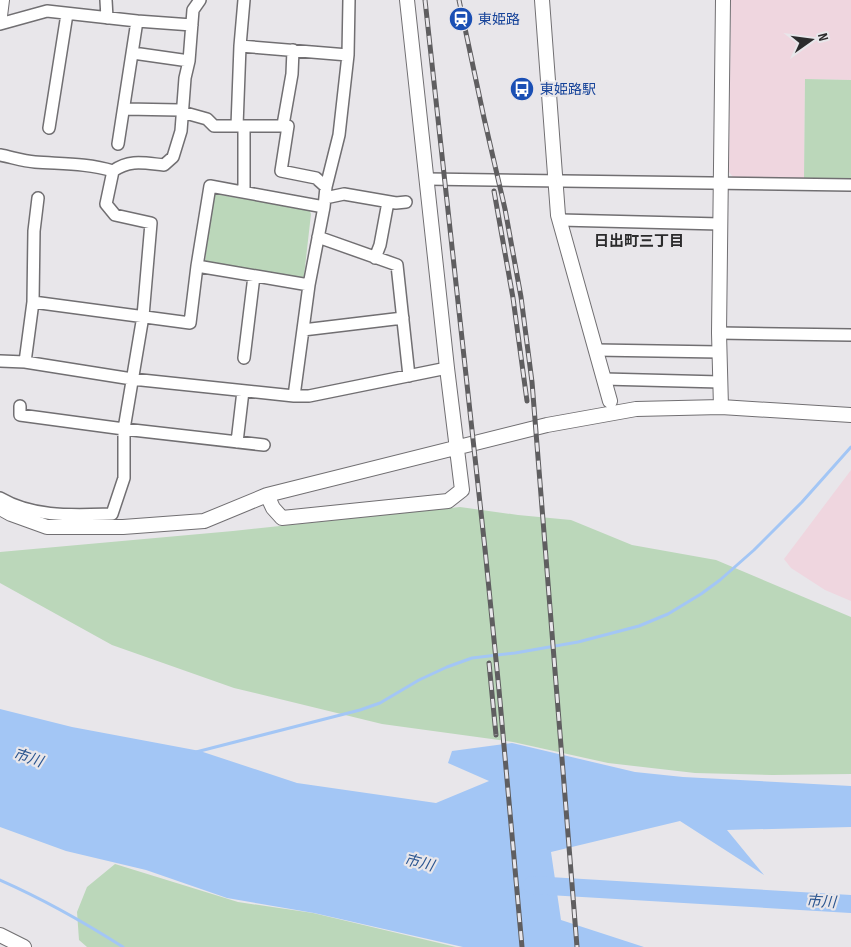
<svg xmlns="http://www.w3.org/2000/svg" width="851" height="947" font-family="'Sofia Sans Condensed','Noto Sans JP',sans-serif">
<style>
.commercial{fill:#efd6df}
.green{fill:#bbd7ba}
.water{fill:#a3c6f5}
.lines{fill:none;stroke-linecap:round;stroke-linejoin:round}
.stream{stroke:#a3c6f5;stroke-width:3}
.river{stroke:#a3c6f5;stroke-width:18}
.minor-casing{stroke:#716f72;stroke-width:14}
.tertiary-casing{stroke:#716f72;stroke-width:16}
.minor{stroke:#fff;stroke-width:11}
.tertiary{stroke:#fff;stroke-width:14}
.rail-casing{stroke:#5f5e60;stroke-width:5}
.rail{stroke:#e8e6ea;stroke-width:3;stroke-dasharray:9;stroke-linecap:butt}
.labels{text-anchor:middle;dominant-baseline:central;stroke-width:4.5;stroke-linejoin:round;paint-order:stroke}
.transit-label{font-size:14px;fill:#164399;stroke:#e8e6ea;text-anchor:start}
.neighbourhood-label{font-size:15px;font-weight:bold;fill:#2b2b2c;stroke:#e8e6ea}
.water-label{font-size:15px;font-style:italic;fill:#2a5590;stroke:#e8e6ea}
</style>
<rect width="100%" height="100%" fill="#e8e6ea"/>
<path class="commercial" d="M731 0H851V80L805 79 804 178 733 177 729 172Z
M851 470V601L825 590 791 568 784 559Z"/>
<path class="green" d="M805 79 851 80V179L804 178Z
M214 194 309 209 311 214 304 276 300 280 209 265 205 261Z
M460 507 518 515 571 520 632 545 716 560 851 617V774L772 775 695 773 608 763 513 742 382 724 234 688 112 645 0 583V552L233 531Z
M115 864 238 902 313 913 456 947H87L79 940 77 912 87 887Z"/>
<path class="water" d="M0 709 72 727 200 751 297 783 436 803 489 781 448 763 452 751 512 743 635 772 683 777 851 786V827L727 830 764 875 680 821 551 852 561 920 644 947H463L314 913 227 898 146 870 66 851 0 827Z"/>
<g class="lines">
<path class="stream" d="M196 752 360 710 380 703 419 680 447 667 472 658 515 653 578 642 639 626 668 614 701 594 720 580 754 550 802 502 851 447
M0 880C43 899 84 922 123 947"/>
<path class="river" d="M532 885 851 904"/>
<g class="minor-casing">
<path id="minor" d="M106 0 107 18
M0 24 47 11 137 21 192 25
M240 46 348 55
M133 53 189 61
M125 109 179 110 182 112 207 119 214 126H288L281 171 316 178 326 187
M283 125 292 74 293 50
M237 126 240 46 244 0
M49 128 67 14
M118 144 137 21
M0 155C11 157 23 161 35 162 61 164 87 163 113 171
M427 179 851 185
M244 192V126
M325 198 344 194 396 203 406 202
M560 220 720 224
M318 237 397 265 409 376
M375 258 380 245 388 202
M197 266 309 285
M33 302 190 323 197 266 210 186 324 207
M303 330 403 318
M719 333 851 335
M596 350 719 352
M244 358 254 276
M0 361 25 362 132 379 294 396H309L447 368
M25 362 33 302 34 231 38 198
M604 379 720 382
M294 396 309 285 324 207 326 187 339 135 348 55 349 0
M20 406V415L124 429 264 445
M237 442 243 391
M0 498C34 518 74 515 112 514L124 478V429L143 316 151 223 115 215 106 204 113 171C130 159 144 163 164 165L173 157 181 131 185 78 189 61 193 10 200 0"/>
</g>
<g class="tertiary-casing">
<path id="tertiary" d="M542 0 558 215 610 401
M0 16 2 0
M721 407 719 333 723 0
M267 495 273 508 282 518 448 501 462 490 447 368 407 0
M0 508 11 514 47 527H123L204 521 267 495 547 425 636 409 721 407 851 415
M0 935 24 947"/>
</g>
<use href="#minor" class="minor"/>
<use href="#tertiary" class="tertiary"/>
<g class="rail-casing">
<path id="rail" d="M425 0 485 549 499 690 522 947
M459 0 484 118 505 209 521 297 532 382 577 947
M494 191 513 298 527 401
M489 663 496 735"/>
</g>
<use href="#rail" class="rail"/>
</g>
<defs>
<g id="station-disc" transform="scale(1.25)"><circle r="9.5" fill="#1a4fb4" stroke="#e8e6ea"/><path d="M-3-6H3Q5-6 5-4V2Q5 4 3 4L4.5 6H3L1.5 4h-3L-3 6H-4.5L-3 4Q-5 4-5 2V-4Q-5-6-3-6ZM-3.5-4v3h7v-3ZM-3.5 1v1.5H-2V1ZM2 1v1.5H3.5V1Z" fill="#fff"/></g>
<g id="bus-disc" transform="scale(1.25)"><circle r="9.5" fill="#1a4fb4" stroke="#e8e6ea"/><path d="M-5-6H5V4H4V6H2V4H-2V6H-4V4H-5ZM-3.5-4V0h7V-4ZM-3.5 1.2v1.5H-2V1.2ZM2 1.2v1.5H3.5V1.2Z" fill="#fff"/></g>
</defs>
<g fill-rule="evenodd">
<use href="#station-disc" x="461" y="19"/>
<use href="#bus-disc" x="522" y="89"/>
</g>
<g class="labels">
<g class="transit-label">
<text x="478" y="19">東姫路</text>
<text x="540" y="89">東姫路駅</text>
</g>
<g class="neighbourhood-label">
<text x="639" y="241">日出町三丁目</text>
</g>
<g class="water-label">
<text transform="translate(28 758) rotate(18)">市川</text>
<text transform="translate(419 863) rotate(14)">市川</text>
<text transform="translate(821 902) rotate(3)">市川</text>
</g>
</g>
<g transform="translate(811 40) rotate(76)" stroke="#e8e6ea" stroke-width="4" paint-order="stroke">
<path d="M0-4L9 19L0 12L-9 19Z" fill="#2b2b2c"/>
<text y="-8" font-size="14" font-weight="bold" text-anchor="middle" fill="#2b2b2c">N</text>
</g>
</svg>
